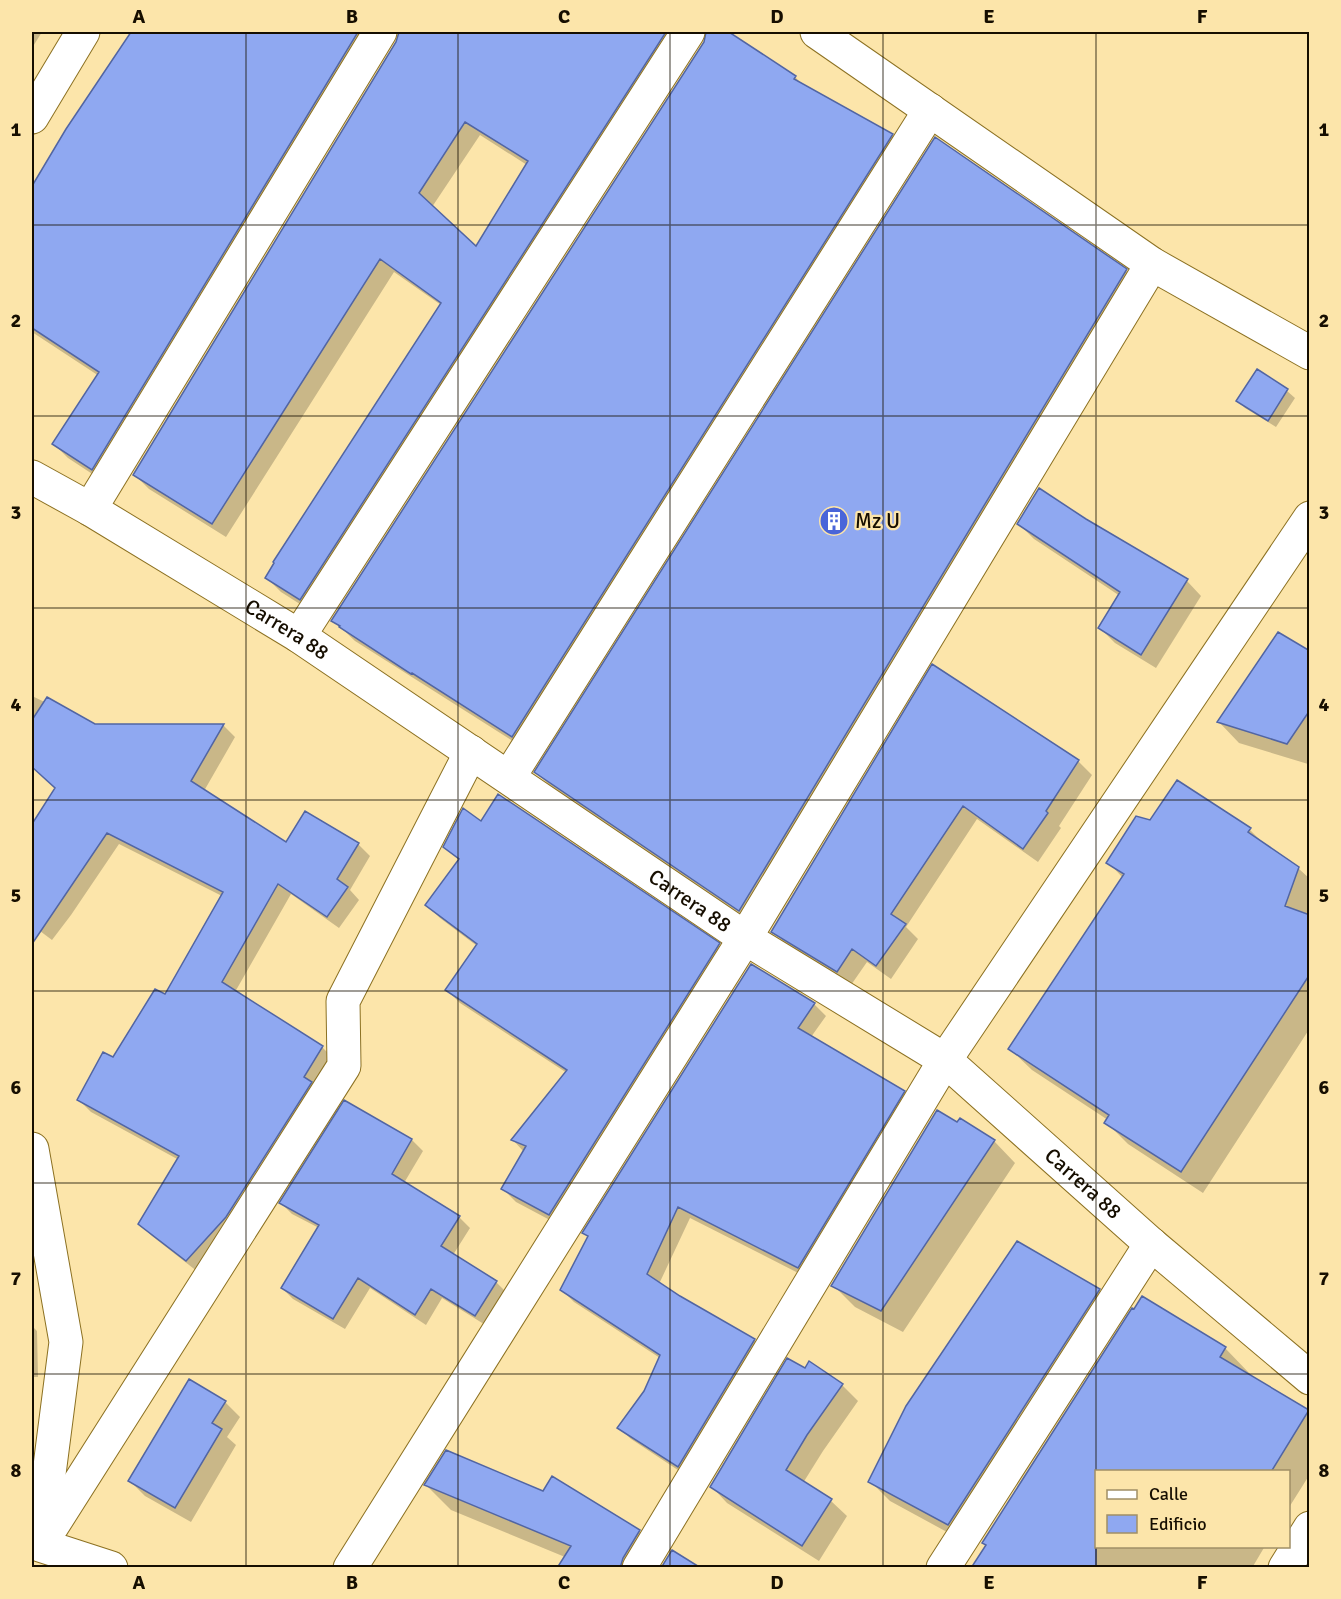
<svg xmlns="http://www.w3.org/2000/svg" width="1341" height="1599" font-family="Signika,sans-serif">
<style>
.shadow{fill:#0003;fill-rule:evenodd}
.building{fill:#8fa8f1;stroke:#5165a3;stroke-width:1.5;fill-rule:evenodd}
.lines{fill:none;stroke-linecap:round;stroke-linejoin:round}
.minor-casing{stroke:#8c7122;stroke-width:35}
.minor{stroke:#fff;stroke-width:33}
.grid{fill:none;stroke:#160e00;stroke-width:1.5;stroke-opacity:0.55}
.labels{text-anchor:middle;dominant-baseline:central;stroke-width:4.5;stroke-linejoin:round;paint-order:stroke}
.poi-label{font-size:21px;fill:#160e00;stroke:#fce5aa;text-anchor:start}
.street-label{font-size:21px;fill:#160e00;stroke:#fce5aa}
.neatline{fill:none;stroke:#160e00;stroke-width:2}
.grid-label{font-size:20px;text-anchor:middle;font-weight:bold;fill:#160e00}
</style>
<rect width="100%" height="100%" fill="#fce5aa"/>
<path class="shadow" d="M32 32H42L32 48Z
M133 32H383L106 483 68 458 54 444 99 376 32 332V188L68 130Z
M400 32H691L314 613 281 592 267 578 441 305 394 272 226 537 149 489 135 475 397 42ZM480 135 527 165 477 248 432 207Z
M708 32H727L795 77 804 86 892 135 906 149 527 750 355 641 333 620 705 43Z
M1126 271 1142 286 755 926 552 788 536 772Z
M1258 372 1287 391 1295 398 1276 427 1245 408 1238 401Z
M1085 520 1187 581 1201 596 1156 668 1115 643 1100 628 1120 596 1034 539 1019 524Z
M1310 653V762L1308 764 1239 743 1219 722Z
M933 666 1078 761 1092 775 1059 826 1061 828 1038 862 977 819 906 927 918 939 891 979 867 962 851 985 787 945 773 931Z
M32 696 95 726H224L235 737 204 791 287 844H358L370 856 350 890 359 900 339 928 291 894 235 992 322 1047 334 1059 198 1272 152 1236 140 1224 179 1160 91 1112 79 1100 166 997 222 896 119 844 71 915 52 940 32 925V853L54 807 56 788 32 767Z
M1150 822 1250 830 1267 847 1298 868 1310 879V1028L1203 1193 1128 1144 1106 1122 1108 1120 1032 1070 1010 1049 1123 878 1108 862Z
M481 823 719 945 732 958 563 1227 516 1202 503 1189 524 1152 513 1140 567 1073 460 1003 447 990 477 946 440 918 427 905 460 861 445 847Z
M814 1004 826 1016 811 1037 904 1092 916 1104 810 1279 690 1218 659 1284 754 1340 766 1352 690 1478 631 1439 619 1428 645 1392 660 1358 574 1302 562 1290 589 1238 584 1233Z
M345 1102 412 1140 423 1151 404 1183 459 1217 470 1228 453 1255 496 1282 507 1293 487 1326 442 1298 426 1325 370 1288 345 1329 293 1299 282 1288 319 1228 292 1214 281 1203Z
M994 1141 1015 1163 903 1332 855 1307 833 1285Z
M1099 1290 1119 1310 969 1544 890 1501 870 1481Z
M32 1295 34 1328 37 1331 38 1377H32Z
M1225 1348 1250 1374 1248 1376 1310 1413V1474L1288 1509V1472H1096V1546H1265L1252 1568H973Z
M809 1363 842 1385 858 1401 823 1451 803 1483 831 1501 847 1516 819 1561 727 1503 712 1487Z
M225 1402 240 1417 227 1437 236 1445 191 1522 145 1496 130 1481Z
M426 1485 639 1531 664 1556 657 1568H559L565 1557 451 1510Z"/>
<path class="building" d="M131 32H358L92 470 52 444 99 372 32 328V186L66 129Z
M399 32H666L300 600 265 578 274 563 273 562 441 303 380 259 212 524 133 475 396 42ZM465 122 528 161 476 246 419 193Z
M706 32H729L796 76 794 79 893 134 512 737 412 673 411 674 339 627 340 626 331 621 704 42Z
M935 137 1127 269 739 911 534 772Z
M1257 369 1288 389 1268 421 1236 401Z
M1039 488 1086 519 1188 579 1141 655 1098 628 1120 592 1017 524Z
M1278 632 1310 651V710L1287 744 1217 722Z
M932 664 1079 760 1046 811 1048 813 1023 849 963 806 891 914 906 924 876 966 852 949 837 972 771 932Z
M47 697 95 724H224L191 781 286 842 305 811 359 843 337 879 348 887 327 917 278 884 222 982 323 1046 304 1077 312 1082 226 1217 186 1261 138 1224 179 1156 77 1100 103 1052 113 1057 155 989 165 994 223 892 107 833 32 944V824L55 788 32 767V720Z
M1177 780 1251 828 1248 832 1299 867 1285 906 1310 915V974L1181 1172 1104 1123 1109 1115 1008 1049 1124 874 1106 863 1136 816 1150 820Z
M498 794 720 943 549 1215 501 1189 526 1146 511 1140 567 1070 445 990 477 944 425 905 459 859 443 847 463 808 481 821Z
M751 964 815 1003 798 1028 905 1091 798 1268 678 1207 647 1274 680 1296 755 1339 678 1467 617 1428 644 1391 660 1355 560 1290 588 1236 582 1233Z
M344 1100 412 1139 392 1174 460 1216 441 1246 497 1281 475 1316 431 1289 415 1315 358 1278 333 1319 281 1288 319 1225 279 1203Z
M937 1110 957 1122 960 1118 995 1140 881 1311 831 1286Z
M1017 1241 1100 1289 948 1525 868 1482 906 1406Z
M1142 1296 1226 1347 1220 1357 1309 1410 1271 1472H1096V1568H971L986 1545 982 1543 1132 1308 1134 1309Z
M787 1358 805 1368 809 1361 843 1384 807 1435 786 1470 832 1499 802 1546 710 1487Z
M189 1379 226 1401 212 1423 222 1429 175 1508 128 1481Z
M446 1450 543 1491 552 1476 640 1530 623 1558 620 1568H557L571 1546 424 1485Z
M672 1550 701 1568H661Z"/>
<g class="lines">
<g class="minor-casing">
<g id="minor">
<path d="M817 32 1152 264 1310 353"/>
<path d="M32 117 83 32"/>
<path id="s1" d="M32 477 90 509 299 636 745 938 945 1060 1151 1244 1310 1378"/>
<path d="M90 509 380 32"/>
<path d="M299 636 688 32"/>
<path d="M509 777 930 110"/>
<path d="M32 1149 66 1342 41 1536"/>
<path d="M111 1568 40 1545 344 1066 343 1001 471 752"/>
<path d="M350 1568 745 938 1152 264"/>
<path d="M639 1568 945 1060 1310 518"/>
<path d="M943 1568 1151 1244"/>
<path d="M1285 1568 1310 1528"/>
</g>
</g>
<use href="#minor" class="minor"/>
</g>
<path class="grid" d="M246 32V1568M458 32V1568M670 32V1568M883 32V1568M1096 32V1568M32 225H1310M32 416H1310M32 608H1310M32 800H1310M32 991H1310M32 1183H1310M32 1374H1310"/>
<defs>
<g id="building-disc" transform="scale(1.5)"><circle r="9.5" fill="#4965d9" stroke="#fce5aa"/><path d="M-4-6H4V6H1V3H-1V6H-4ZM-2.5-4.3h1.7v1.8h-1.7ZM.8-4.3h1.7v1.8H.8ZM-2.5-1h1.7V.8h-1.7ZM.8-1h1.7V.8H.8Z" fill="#fff"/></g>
</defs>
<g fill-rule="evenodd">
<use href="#building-disc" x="834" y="521"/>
</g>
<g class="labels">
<g class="poi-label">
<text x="855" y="521">Mz U</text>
</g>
<g class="street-label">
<text stroke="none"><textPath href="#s1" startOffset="297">Carrera 88</textPath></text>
<text stroke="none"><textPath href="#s1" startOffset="783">Carrera 88</textPath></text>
<text stroke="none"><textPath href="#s1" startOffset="1269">Carrera 88</textPath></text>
</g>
</g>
<rect width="1341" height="1599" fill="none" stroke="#fce5aa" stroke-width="66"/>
<rect x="1095" y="1470" width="195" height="78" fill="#fce5aa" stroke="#a08f66" stroke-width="1.5"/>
<rect x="1107" y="1490" width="30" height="9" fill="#ffffff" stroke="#a08f66" stroke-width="1.5"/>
<text x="1149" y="1500" font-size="18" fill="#160e00">Calle</text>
<rect x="1107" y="1515" width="30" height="18" fill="#8fa8f1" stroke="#a08f66" stroke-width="1.5"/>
<text x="1149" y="1530" font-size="18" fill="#160e00">Edificio</text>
<rect x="33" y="33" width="1275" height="1533" class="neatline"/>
<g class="grid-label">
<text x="139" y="23">A</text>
<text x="352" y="23">B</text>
<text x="564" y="23">C</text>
<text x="777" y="23">D</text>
<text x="989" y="23">E</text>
<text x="1202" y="23">F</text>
<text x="16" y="136">1</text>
<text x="1324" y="136">1</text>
<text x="16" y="327">2</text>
<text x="1324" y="327">2</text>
<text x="16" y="519">3</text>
<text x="1324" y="519">3</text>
<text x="16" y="711">4</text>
<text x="1324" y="711">4</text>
<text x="16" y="902">5</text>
<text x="1324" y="902">5</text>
<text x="16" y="1094">6</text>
<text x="1324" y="1094">6</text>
<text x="16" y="1285">7</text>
<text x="1324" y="1285">7</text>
<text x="16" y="1477">8</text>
<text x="1324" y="1477">8</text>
<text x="139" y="1589">A</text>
<text x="352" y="1589">B</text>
<text x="564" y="1589">C</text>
<text x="777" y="1589">D</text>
<text x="989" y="1589">E</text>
<text x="1202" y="1589">F</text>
</g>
</svg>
